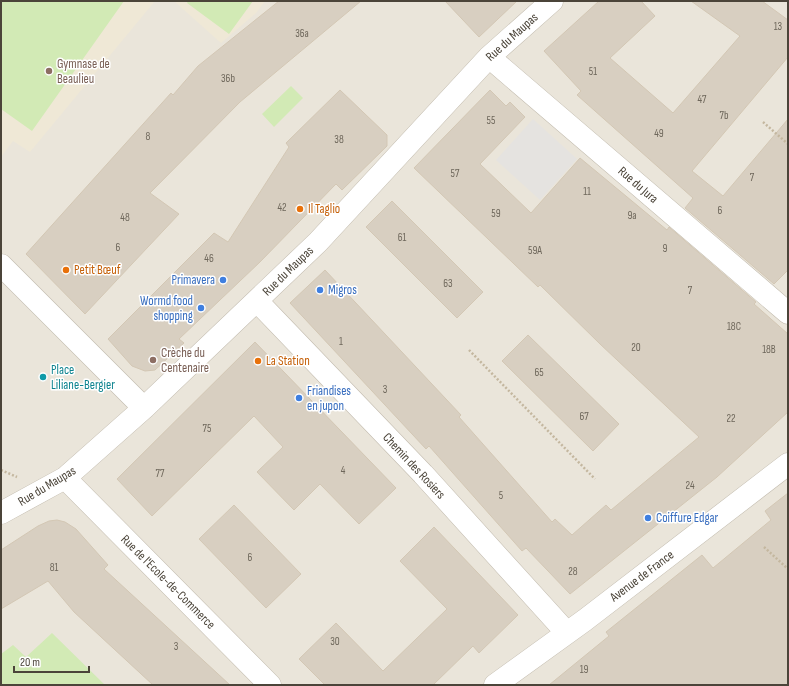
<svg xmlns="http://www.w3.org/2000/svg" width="789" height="686" font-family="'Sofia Sans Condensed',sans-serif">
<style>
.residential{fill:#eae5da}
.education{fill:#efe8d6}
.green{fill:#d2eab5}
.parking{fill:#e5e3e0}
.building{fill:#d8cfc1;stroke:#d3c7b4}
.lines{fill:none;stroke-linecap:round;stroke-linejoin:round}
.minor-casing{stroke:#c2bbae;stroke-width:23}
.path{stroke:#c4b79f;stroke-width:2.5;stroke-dasharray:2 2;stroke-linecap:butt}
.minor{stroke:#fff;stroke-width:22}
.education-dot{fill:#8d6e63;stroke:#fff;stroke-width:1.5}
.food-dot{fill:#e8710a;stroke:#fff;stroke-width:1.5}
.shop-dot{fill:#3f7fe0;stroke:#fff;stroke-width:1.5}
.culture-dot{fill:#0f9aa8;stroke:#fff;stroke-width:1.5}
.labels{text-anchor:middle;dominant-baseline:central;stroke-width:3;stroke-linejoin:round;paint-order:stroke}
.number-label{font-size:11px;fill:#6e675b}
.street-label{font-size:13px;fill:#4b4439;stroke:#fff}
.education-label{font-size:13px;fill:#785e54;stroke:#fff;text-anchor:start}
.food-label{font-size:13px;fill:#c56008;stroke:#fff;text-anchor:start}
.shop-label{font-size:13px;fill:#366cbe;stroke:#fff;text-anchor:start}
.culture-label{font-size:13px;fill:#0d838f;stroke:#fff;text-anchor:start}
</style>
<rect width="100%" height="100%" fill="#f6f3ec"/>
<path class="residential" d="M1 1H788V685H1Z"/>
<path class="education" d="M1 1H155L30 152 13 141 1 157Z
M174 1H265L256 13 221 43Z"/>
<path class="green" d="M1 1H124L32 131 1 109Z
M188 1H253L229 34 187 3Z
M291 86 303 98 274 127 262 114Z
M52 633 105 685H1V654L13 645 26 657Z"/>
<path class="parking" d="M533 119 577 159 540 200 496 160Z"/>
<path class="building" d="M279 1H361L240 102 150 193 179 214 85 314 26 254 171 93 173 95 198 66Z
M445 1H517L479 37Z
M599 1H641L655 16 610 58 673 113 740 36 691 1H762L788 20V57L692 171 723 196 788 119V270L774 284 685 208 693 198 577 95 581 91 544 51Z
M340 90 387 135V146L342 190 336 184 260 262 179 339 184 343 155 370 145 371 132 366 108 339 214 233 228 242 289 147 286 143Z
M490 90 506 106 510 102 525 117 480 164 531 213 580 158 667 230 669 227 756 302 754 304 788 334V412L717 477 570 594 526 548 522 551 429 446 426 449 290 303 325 270 461 415 459 417 552 522 555 519 572 535 606 505 611 510 699 437 600 344 540 285 538 287 414 168Z
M392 201 483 292 457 318 366 227Z
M528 335 619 424 593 451 502 361Z
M255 342 396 488 359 524 320 484 294 510 257 472 283 447 254 416 152 516 117 479Z
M788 493V685H549L609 636 606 632 702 555 713 568 771 520 765 511Z
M234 505 301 574 266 608 199 539Z
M57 520 65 522 76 529 108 565 104 569 230 685H153L74 612 48 581 1 609V550L38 526 49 521Z
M434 527 518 615 479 653 473 646 433 685H325L299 659 336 623 383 671 447 609 400 561Z"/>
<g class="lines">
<g class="minor-casing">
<path id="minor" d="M489 57 788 313
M1 265 144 408
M257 301 423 474 567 633
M65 478 270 685
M1 513 65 478 144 408 318 242 489 57 552 1
M495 685 585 620 788 464"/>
</g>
<path class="path" d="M763 122 788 144
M469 350 595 479
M1 470 17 477
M764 547 788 569"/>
<use href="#minor" class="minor"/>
</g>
<g class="education-dot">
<circle cx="49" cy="71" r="4"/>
<circle cx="153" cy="360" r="4"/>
</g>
<g class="food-dot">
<circle cx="300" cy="209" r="4"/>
<circle cx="66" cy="270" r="4"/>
<circle cx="258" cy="361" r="4"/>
</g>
<g class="shop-dot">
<circle cx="223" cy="280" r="4"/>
<circle cx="320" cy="290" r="4"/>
<circle cx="201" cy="308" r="4"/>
<circle cx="299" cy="398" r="4"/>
<circle cx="648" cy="518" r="4"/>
</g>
<circle class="culture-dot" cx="43" cy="377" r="4"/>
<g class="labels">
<g class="number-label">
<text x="778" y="26">13</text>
<text x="302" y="33">36a</text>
<text x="593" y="71">51</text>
<text x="228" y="78">36b</text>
<text x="702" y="99">47</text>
<text x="724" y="115">7b</text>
<text x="491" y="120">55</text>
<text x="659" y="133">49</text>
<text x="148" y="136">8</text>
<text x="339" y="139">38</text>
<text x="455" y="173">57</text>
<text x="752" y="177">7</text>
<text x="587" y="191">11</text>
<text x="282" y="207">42</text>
<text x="720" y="210">6</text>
<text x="496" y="213">59</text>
<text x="632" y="215">9a</text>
<text x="125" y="217">48</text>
<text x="402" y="237">61</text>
<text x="118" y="247">6</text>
<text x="665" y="248">9</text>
<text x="535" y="250">59A</text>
<text x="209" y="258">46</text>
<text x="448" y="283">63</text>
<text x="690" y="290">7</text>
<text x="734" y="326">18C</text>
<text x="341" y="341">1</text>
<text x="636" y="347">20</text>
<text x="769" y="349">18B</text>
<text x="539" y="372">65</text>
<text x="385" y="389">3</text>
<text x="584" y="416">67</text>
<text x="731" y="418">22</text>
<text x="207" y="428">75</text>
<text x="343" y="470">4</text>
<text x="160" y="473">77</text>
<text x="690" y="485">24</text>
<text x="501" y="495">5</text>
<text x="250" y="557">6</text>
<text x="54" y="567">81</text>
<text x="573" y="571">28</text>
<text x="335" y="641">30</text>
<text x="176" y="646">3</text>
<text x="584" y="669">19</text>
</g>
<g class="street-label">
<text transform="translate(512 37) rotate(-42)">Rue du Maupas</text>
<text transform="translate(638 185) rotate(41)">Rue du Jura</text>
<text transform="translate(288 271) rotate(-44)">Rue du Maupas</text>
<text transform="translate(414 466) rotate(47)">Chemin des Rosiers</text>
<text transform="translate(47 486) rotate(-31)">Rue du Maupas</text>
<text transform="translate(642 576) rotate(-37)">Avenue de France</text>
<text transform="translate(168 582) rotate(45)">Rue de l'Ecole-de-Commerce</text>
</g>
<g class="education-label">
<text x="57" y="64">Gymnase de<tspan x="57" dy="15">Beaulieu</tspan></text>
<text x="161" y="353">Crèche du<tspan x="161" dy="15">Centenaire</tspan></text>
</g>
<g class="food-label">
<text x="308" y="209">Il Taglio</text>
<text x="74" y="270">Petit Bœuf</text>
<text x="266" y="361">La Station</text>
</g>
<g class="shop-label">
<text x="215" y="280" text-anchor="end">Primavera</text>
<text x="328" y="290">Migros</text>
<text x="193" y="301" text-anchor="end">Wormd food<tspan x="193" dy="15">shopping</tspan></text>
<text x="307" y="391">Friandises<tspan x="307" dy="15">en jupon</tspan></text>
<text x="656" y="518">Coiffure Edgar</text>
</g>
<g class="culture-label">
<text x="51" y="370">Place<tspan x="51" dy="15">Liliane-Bergier</tspan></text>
</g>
</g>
<rect width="789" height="686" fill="none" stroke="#4b4439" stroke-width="4"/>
<path d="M14 666v6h75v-6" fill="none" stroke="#4b4439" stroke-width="2"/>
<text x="20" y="666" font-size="12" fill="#4b4439" stroke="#ffffff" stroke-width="3" paint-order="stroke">20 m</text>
</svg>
